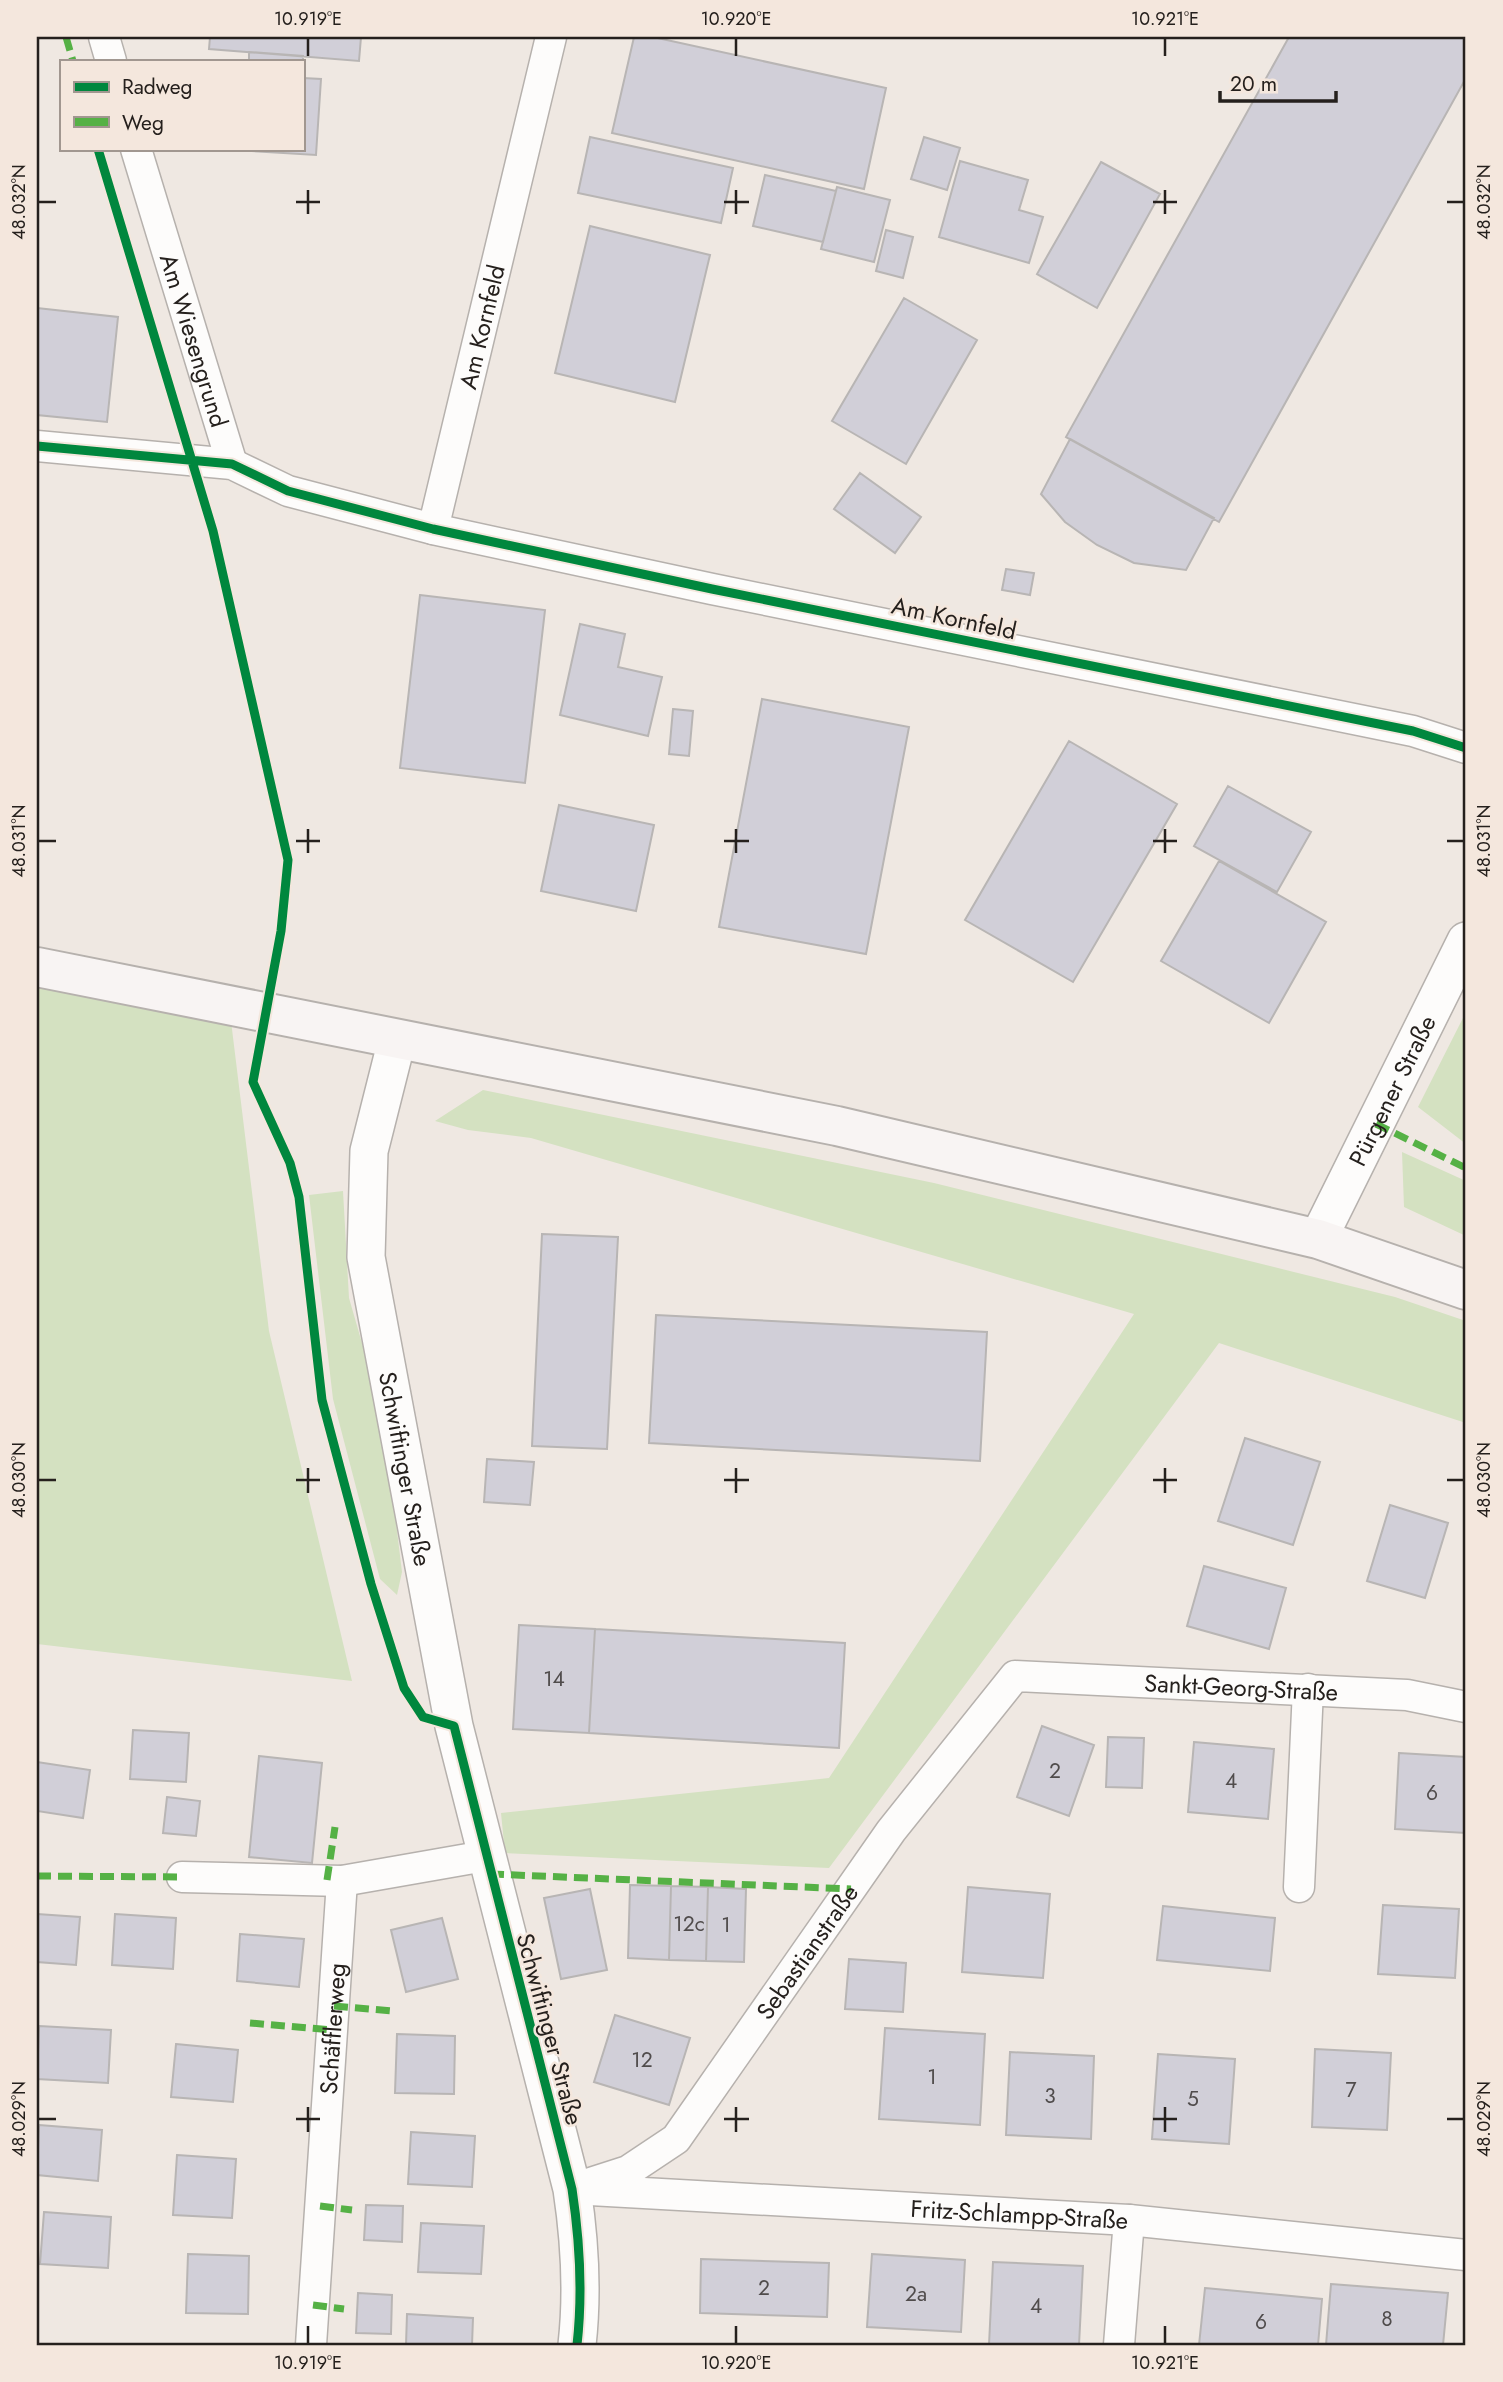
<svg xmlns="http://www.w3.org/2000/svg" width="1503" height="2382" font-family="Jost,sans-serif">
<style>
.green{fill:#d4e1c1}
.building{fill:#d1cfd8;stroke:#b8b5b4;stroke-width:2}
.lines{fill:none;stroke-linecap:round;stroke-linejoin:round}
.minor-casing{stroke:#b6b1ad;stroke-width:33}
.tertiary-casing{stroke:#b6b1ad;stroke-width:40}
.secondary-casing{stroke:#b6b1ad;stroke-width:42}
.minor{stroke:#fdfcfb;stroke-width:30}
.tertiary{stroke:#fdfcfb;stroke-width:37}
.secondary{stroke:#f8f4f3;stroke-width:38}
.quiet{stroke:#55b145;stroke-width:7;stroke-dasharray:14 7;stroke-linecap:butt}
.cycleway-casing{stroke:#f4e7dd;stroke-width:13}
.cycleway{stroke:#00873e;stroke-width:9}
.ticks{fill:none;stroke:#25201d;stroke-width:2.5}
.labels{text-anchor:middle;dominant-baseline:central;stroke-width:5;stroke-linejoin:round;paint-order:stroke}
.number-label{font-size:21px;fill:#504c4c}
.street-label{font-size:24px;fill:#25201d;stroke:#f4e7dd}
.neatline{fill:none;stroke:#25201d;stroke-width:2.5}
.ticks-label{font-size:18px;text-anchor:middle;fill:#25201d}
</style>
<rect width="100%" height="100%" fill="#efe8e2"/>
<path class="green" d="M37 982 231 1021 269 1331 352 1681 37 1644Z
M1466 1012V1144L1418 1107Z
M483 1090 934 1183 1395 1297 1466 1321V1423L1219 1343 829 1868 505 1853 501 1813 829 1778 1134 1314 531 1138 468 1130 435 1121Z
M1402 1152 1466 1181V1236L1404 1207Z
M343 1191 349 1298 383 1416 402 1572 397 1595 380 1579 333 1399 309 1195Z"/>
<path class="building" d="M210 37H361L359 61 209 49Z
M634 37H653L886 88 864 189 612 133Z
M1289 37H1466V78L1219 522 1066 437Z
M249 52 303 56V65V61H249Z
M303 78 321 79 316 155 217 149H303Z
M590 137 733 168 721 223 578 193Z
M924 137 960 148 947 190 911 179Z
M960 161 1028 180 1019 210 1043 217 1029 263 939 237Z
M1101 162 1160 194 1097 308 1037 274Z
M765 175 836 191 823 242 753 226Z
M837 187 890 200 874 262 821 249Z
M590 226 710 255 675 402 555 373Z
M886 230 913 237 903 278 876 271Z
M904 298 977 340 906 464 832 421Z
M37 308 118 317 107 422 37 415Z
M1070 439 1214 518 1186 570 1134 563 1097 545 1065 522 1041 494Z
M860 473 921 517 895 553 834 509Z
M1006 569 1034 573 1030 595 1002 590Z
M420 595 545 610 525 783 400 768Z
M580 624 625 634 618 667 662 677 648 736 560 715Z
M762 699 909 727 866 954 719 927Z
M673 709 693 711 689 756 669 754Z
M1069 741 1177 804 1073 982 965 920Z
M1228 786 1311 832 1277 892 1194 846Z
M559 805 654 825 636 911 541 891Z
M1219 861 1326 922 1269 1023 1161 961Z
M542 1234 618 1237 607 1449 532 1446Z
M656 1315 987 1332 980 1461 649 1443Z
M1245 1438 1320 1462 1293 1545 1218 1521Z
M487 1459 534 1462 530 1505 484 1502Z
M1390 1505 1448 1523 1425 1598 1367 1581Z
M1204 1566 1286 1588 1269 1649 1187 1626Z
M519 1625 595 1629 589 1733 513 1729Z
M595 1629 845 1643 839 1748 589 1733Z
M1042 1726 1094 1745 1069 1816 1017 1797Z
M133 1730 189 1733 186 1782 130 1779Z
M1108 1737 1144 1738 1142 1788 1106 1787Z
M1194 1742 1274 1749 1268 1819 1188 1812Z
M1399 1753 1466 1757V1833L1395 1829Z
M259 1756 322 1763 312 1863 249 1857Z
M37 1762 90 1770 83 1818 37 1811Z
M167 1797 200 1801 196 1836 163 1833Z
M630 1885 671 1886 669 1960 628 1958Z
M671 1886 708 1887 706 1961 669 1960Z
M708 1887 746 1889 744 1962 706 1961Z
M968 1887 1050 1894 1043 1978 962 1972Z
M590 1889 607 1970 561 1979 544 1898Z
M1383 1905 1459 1909 1455 1978 1378 1974Z
M1163 1906 1275 1918 1270 1971 1157 1960Z
M37 1914 80 1917 76 1965 37 1962Z
M115 1914 176 1918 173 1969 112 1965Z
M442 1918 458 1979 406 1992 391 1930Z
M240 1934 304 1939 299 1987 237 1981Z
M849 1959 906 1963 903 2012 845 2009Z
M615 2015 690 2038 669 2105 594 2082Z
M39 2026 111 2030 108 2083 37 2079Z
M885 2028 985 2034 980 2125 879 2119Z
M397 2034 455 2036 454 2094 395 2093Z
M176 2044 238 2050 233 2102 171 2097Z
M1315 2049 1391 2053 1387 2130 1312 2127Z
M1010 2052 1094 2056 1091 2139 1006 2135Z
M1158 2054 1235 2059 1229 2144 1152 2139Z
M39 2125 102 2130 98 2181 37 2175Z
M411 2132 475 2136 472 2187 408 2184Z
M177 2155 236 2159 232 2218 173 2215Z
M366 2205 403 2206 402 2242 364 2240Z
M44 2212 111 2217 108 2268 40 2264Z
M421 2223 484 2226 481 2274 418 2272Z
M188 2254 249 2256 248 2314 186 2313Z
M872 2254 965 2260 961 2332 867 2327Z
M701 2259 829 2263 827 2317 700 2313Z
M993 2262 1083 2266 1079 2345H989Z
M1331 2284 1448 2293 1443 2345H1326Z
M1205 2288 1322 2299 1318 2345H1199Z
M358 2293 392 2295 391 2334 356 2333Z
M407 2314 473 2318 472 2345H406Z"/>
<g class="lines">
<g class="minor-casing">
<g id="minor">
<path d="M104 37 111 61"/>
<path id="s1" d="M136 149 232 464"/>
<path d="M37 446 232 464 288 491 433 529 712 589 1413 731 1466 748"/>
<path id="s2" d="M433 529 551 37"/>
<path d="M182 1877 342 1881 485 1856"/>
<path d="M1299 1887 1308 1689"/>
<path id="s3" d="M572 2189 628 2171 676 2139 891 1831 1015 1676 1407 1695 1466 1707"/>
<path id="s4" d="M590 2190 1129 2220 1466 2255"/>
<path id="s5" d="M311 2345 342 1881"/>
<path d="M1119 2345 1129 2220"/>
</g>
</g>
<g class="tertiary-casing">
<g id="tertiary">
<path id="s6" d="M397 1040 369 1151 366 1257 454 1726 572 2189C580 2242 583 2292 577 2345"/>
<path id="s7" d="M1318 1239 1466 941"/>
</g>
</g>
<g class="secondary-casing">
<path id="secondary" d="M37 967 837 1126 1318 1239 1466 1290"/>
</g>
<use href="#minor" class="minor"/>
<use href="#tertiary" class="tertiary"/>
<use href="#secondary" class="secondary"/>
<path class="quiet" d="M66 37 73 61
M1376 1124 1466 1168
M490 1874 851 1889
M37 1876 182 1877
M327 1880 335 1827
M334 2006 393 2011
M250 2023 332 2030
M320 2206 352 2210
M313 2305 344 2309"/>
<g class="cycleway-casing">
<path id="cycleway" d="M98 149 213 531 288 860 281 931 253 1082 290 1163 299 1197 322 1400 371 1584 404 1688 423 1717 454 1726 572 2189C580 2242 583 2292 577 2345
M37 446 232 464 288 491 433 529 712 589 1413 731 1466 748"/>
</g>
<use href="#cycleway" class="cycleway"/>
</g>
<path class="ticks" d="M308 38V56M736 38V56M1165 38V56M308 190V214M736 190V214M1165 190V214M38 202H56M296 202H320M724 202H749M1153 202H1177M1447 202H1464M308 829V853M736 829V853M1165 829V853M38 841H56M296 841H320M724 841H749M1153 841H1177M1447 841H1464M308 1468V1493M736 1468V1493M1165 1468V1493M38 1480H56M296 1480H320M724 1480H749M1153 1480H1177M1447 1480H1464M308 2107V2132M736 2107V2132M1165 2107V2132M38 2119H56M296 2119H320M724 2119H749M1153 2119H1177M1447 2119H1464M308 2326V2344M736 2326V2344M1165 2326V2344"/>
<g class="labels">
<g class="number-label">
<text x="554" y="1679">14</text>
<text x="1055" y="1771">2</text>
<text x="1231" y="1781">4</text>
<text x="1432" y="1793">6</text>
<text x="689" y="1924">12c</text>
<text x="726" y="1925">1</text>
<text x="642" y="2060">12</text>
<text x="932" y="2077">1</text>
<text x="1351" y="2090">7</text>
<text x="1050" y="2096">3</text>
<text x="1193" y="2099">5</text>
<text x="764" y="2288">2</text>
<text x="916" y="2294">2a</text>
<text x="1036" y="2306">4</text>
<text x="1387" y="2319">8</text>
<text x="1261" y="2322">6</text>
</g>
<g class="street-label">
<text stroke="none"><textPath href="#s2" startOffset="208">Am Kornfeld</textPath></text>
<text stroke="none"><textPath href="#s1" startOffset="200">Am Wiesengrund</textPath></text>
<text transform="translate(954 618) rotate(12)">Am Kornfeld</text>
<text stroke="none"><textPath href="#s7" startOffset="166">Pürgener Straße</textPath></text>
<text stroke="none"><textPath href="#s6" startOffset="436">Schwiftinger Straße</textPath></text>
<text stroke="none"><textPath href="#s3" startOffset="917">Sankt-Georg-Straße</textPath></text>
<text stroke="none"><textPath href="#s3" startOffset="345">Sebastianstraße</textPath></text>
<text stroke="none"><textPath href="#s5" startOffset="317">Schäfflerweg</textPath></text>
<text transform="translate(550 2029) rotate(75)">Schwiftinger Straße</text>
<text stroke="none"><textPath href="#s4" startOffset="430">Fritz-Schlampp-Straße</textPath></text>
</g>
</g>
<rect width="1503" height="2382" fill="none" stroke="#f4e7dd" stroke-width="77"/>
<rect x="60" y="60" width="245" height="91" fill="#f4e7dd" stroke="#a19790" stroke-width="2"/>
<rect x="74" y="82" width="35" height="10" fill="#00873e" stroke="#a19790" stroke-width="2"/>
<text x="122" y="94" font-size="21" fill="#25201d">Radweg</text>
<rect x="74" y="117" width="35" height="10" fill="#55b145" stroke="#a19790" stroke-width="2"/>
<text x="122" y="130" font-size="21" fill="#25201d">Weg</text>
<path d="M1220 91v10h116v-10" fill="none" stroke="#25201d" stroke-width="3.5"/>
<text x="1230" y="91" font-size="21" fill="#25201d" stroke="#f4e7dd" stroke-width="5" paint-order="stroke">20 m</text>
<rect x="38" y="38" width="1426" height="2306" class="neatline"/>
<g class="ticks-label">
<text x="308" y="25">10.919°E</text>
<text x="736" y="25">10.920°E</text>
<text x="1165" y="25">10.921°E</text>
<text transform="translate(19 202) rotate(-90)" y="6">48.032°N</text>
<text transform="translate(1484 202) rotate(-90)" y="6">48.032°N</text>
<text transform="translate(19 841) rotate(-90)" y="6">48.031°N</text>
<text transform="translate(1484 841) rotate(-90)" y="6">48.031°N</text>
<text transform="translate(19 1480) rotate(-90)" y="6">48.030°N</text>
<text transform="translate(1484 1480) rotate(-90)" y="6">48.030°N</text>
<text transform="translate(19 2119) rotate(-90)" y="6">48.029°N</text>
<text transform="translate(1484 2119) rotate(-90)" y="6">48.029°N</text>
<text x="308" y="2369">10.919°E</text>
<text x="736" y="2369">10.920°E</text>
<text x="1165" y="2369">10.921°E</text>
</g>
</svg>
